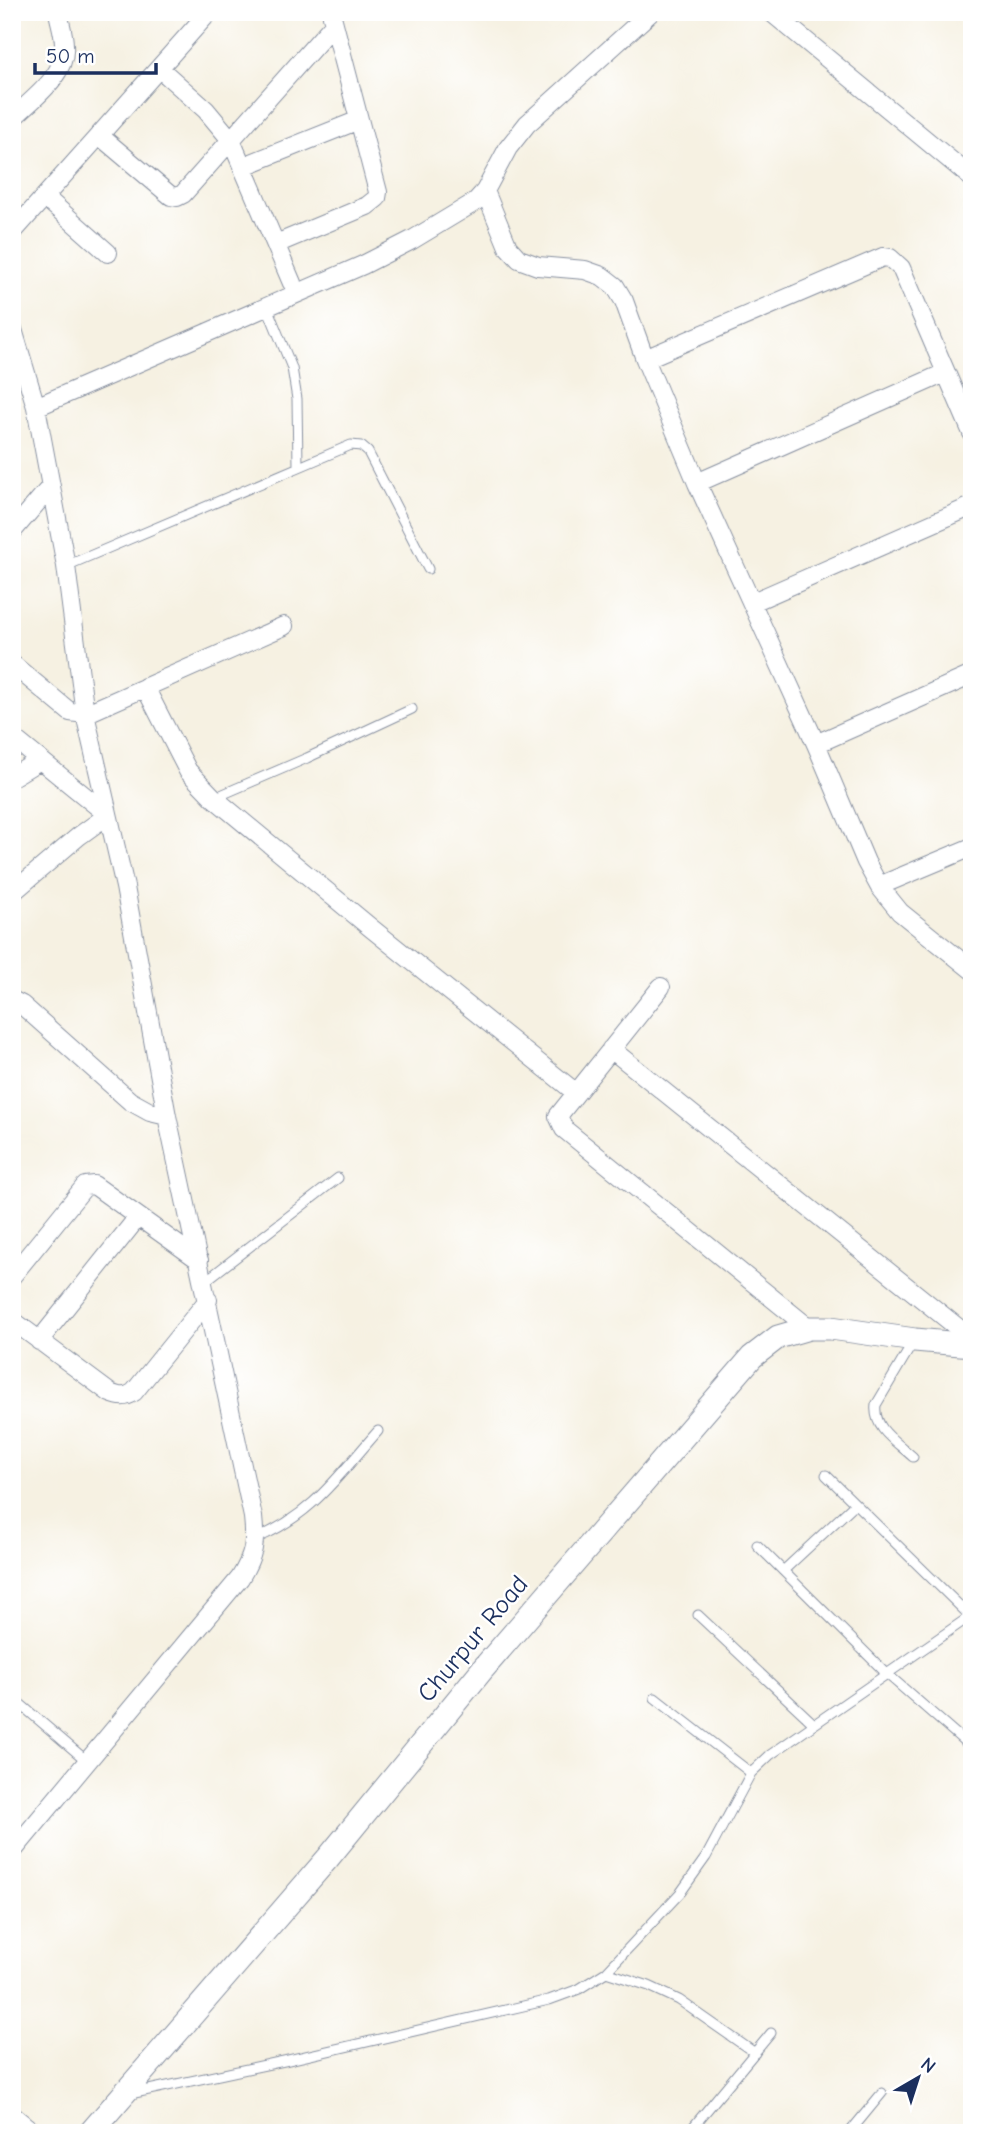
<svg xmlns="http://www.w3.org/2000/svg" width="984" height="2145" font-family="'Comic Neue',sans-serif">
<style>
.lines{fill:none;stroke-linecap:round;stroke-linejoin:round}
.service-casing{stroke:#8890a0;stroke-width:11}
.minor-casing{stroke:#8890a0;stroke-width:20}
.tertiary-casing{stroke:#8890a0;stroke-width:25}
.service{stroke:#fff;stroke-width:9}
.minor{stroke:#fff;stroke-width:18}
.tertiary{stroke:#fff;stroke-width:23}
.labels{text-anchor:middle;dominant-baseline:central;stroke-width:5;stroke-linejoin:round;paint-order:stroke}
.street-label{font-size:26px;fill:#1b2f5e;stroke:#fff}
</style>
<rect width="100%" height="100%" fill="#fff"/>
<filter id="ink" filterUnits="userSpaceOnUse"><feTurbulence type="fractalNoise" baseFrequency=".0143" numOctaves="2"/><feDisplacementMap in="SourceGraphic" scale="14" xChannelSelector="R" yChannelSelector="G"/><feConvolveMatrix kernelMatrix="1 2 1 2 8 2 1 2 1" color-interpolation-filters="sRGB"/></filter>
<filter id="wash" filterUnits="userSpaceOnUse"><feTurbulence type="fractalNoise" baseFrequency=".00686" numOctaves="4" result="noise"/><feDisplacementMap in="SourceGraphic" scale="28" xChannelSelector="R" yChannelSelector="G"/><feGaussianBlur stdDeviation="1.57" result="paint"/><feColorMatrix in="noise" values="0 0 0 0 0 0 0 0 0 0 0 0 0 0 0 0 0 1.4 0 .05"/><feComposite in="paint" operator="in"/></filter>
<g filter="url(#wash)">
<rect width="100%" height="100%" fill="#f6f1e2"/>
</g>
<g filter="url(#ink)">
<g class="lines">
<g class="service-casing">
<path id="service" d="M267 307 292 368 297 399 298 466
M66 566 351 445 361 446 368 452 428 569
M214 798 307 758 412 709
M204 1282 338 1178
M913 1457C897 1442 873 1429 876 1405L914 1341
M826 1475 970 1616
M255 1539C313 1515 338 1476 378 1431
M757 1545 886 1673 972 1748
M783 1571 855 1504
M698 1615 814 1724
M12 1697 88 1762
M655 1698 751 1773
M606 1972 649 1986 679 2000 755 2053
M130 2094 284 2061 549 2000 579 1989 606 1972 681 1892 706 1857 751 1773 770 1755 972 1615
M688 2133 771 2033
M849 2133 882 2093"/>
</g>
<g class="minor-casing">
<path id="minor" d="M771 12 972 178
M159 68 206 110 231 140 292 283
M12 119C32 99 67 76 64 45 64 34 60 23 58 12
M100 136 171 196 177 197 183 194 334 24
M244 166 359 120
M485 191 508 247 519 259 538 266 585 270 602 276 615 286 624 301 645 359 697 483 816 744 866 862 879 886 900 912 972 970
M46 198 108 253
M12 233 209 12
M276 244 367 206 377 198 378 192 332 16
M12 326 36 407 66 566 85 714 125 887 167 1116 253 1517C256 1544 254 1555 240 1578L12 1852
M645 359 883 257 890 258 901 268 972 433
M36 407 363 265 412 240 475 202 485 191 508 148 527 124 651 12
M697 483 945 373
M12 532 51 486
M753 602 972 506
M12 664 70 712 85 714 284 626
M145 687 188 771 214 798 371 928 575 1092
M12 737 108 815 79 836 12 893
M816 744 972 675
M12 777 40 760
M879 886 972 847
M661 987 558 1116 564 1129 809 1328
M12 1000 22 1005 130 1101 150 1112 167 1116
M611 1049 972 1339
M12 1276 85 1186 94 1185 199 1260
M12 1320 110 1393C120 1397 125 1398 134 1392L208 1300
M39 1341 138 1217
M12 2115 34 2133"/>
</g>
<g class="tertiary-casing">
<path id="tertiary" d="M90 2133 328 1858 482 1670 752 1357 778 1337 809 1328H831L915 1340 972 1345"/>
</g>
<use href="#service" class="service"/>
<use href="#minor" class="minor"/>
<use href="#tertiary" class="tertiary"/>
</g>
</g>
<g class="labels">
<g class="street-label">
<text transform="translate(473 1639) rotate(-50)">Churpur Road</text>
</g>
</g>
<rect width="984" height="2145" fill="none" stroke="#fff" stroke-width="42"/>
<g transform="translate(918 2078) rotate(39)" stroke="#ffffff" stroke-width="5" paint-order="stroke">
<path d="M0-5L12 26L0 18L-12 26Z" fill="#1b2f5e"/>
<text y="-10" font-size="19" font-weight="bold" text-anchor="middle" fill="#1b2f5e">N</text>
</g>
<path d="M35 63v10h121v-10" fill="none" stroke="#1b2f5e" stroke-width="3.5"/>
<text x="46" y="63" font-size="21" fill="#1b2f5e" stroke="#ffffff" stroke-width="5" paint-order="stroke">50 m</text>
</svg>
